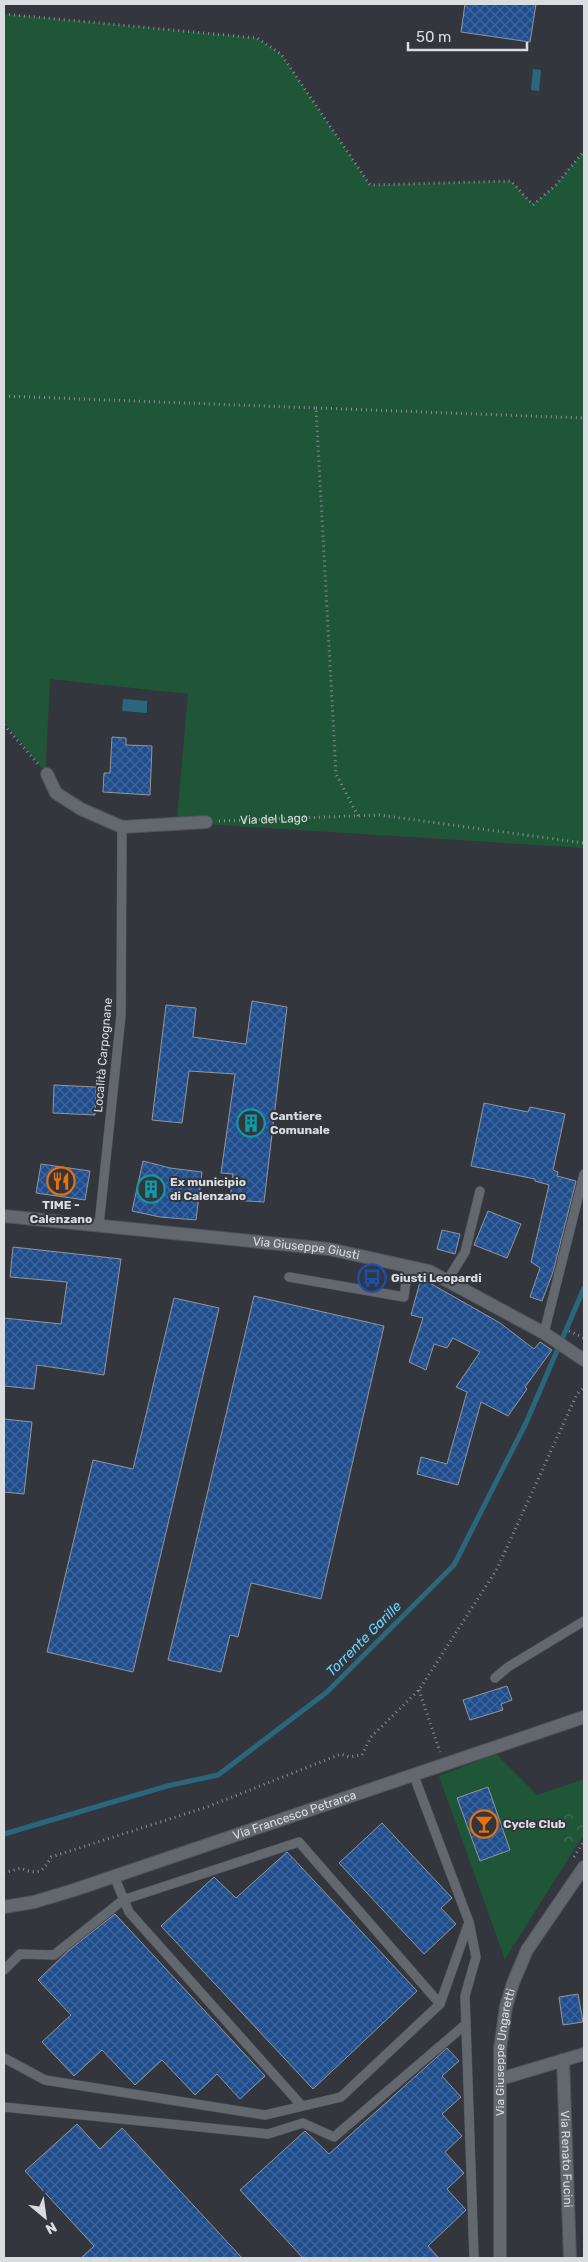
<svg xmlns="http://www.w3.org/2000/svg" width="588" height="2262" font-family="Rubik,sans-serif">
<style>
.grass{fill:#1f5638}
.forest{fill:url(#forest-crowns)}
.water{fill:#2b677c}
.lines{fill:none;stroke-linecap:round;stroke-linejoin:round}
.stream{stroke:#2b677c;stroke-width:5}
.building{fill:url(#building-cross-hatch);stroke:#91969d}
.lane-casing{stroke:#505359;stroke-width:10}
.street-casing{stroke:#505359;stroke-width:14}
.secondary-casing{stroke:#505359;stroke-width:14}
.path{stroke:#8b8e93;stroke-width:3;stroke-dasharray:1 4;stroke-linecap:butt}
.lane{stroke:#63686f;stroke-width:9}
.street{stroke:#63686f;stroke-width:12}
.secondary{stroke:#63686f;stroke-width:12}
.labels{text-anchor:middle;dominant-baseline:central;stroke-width:4;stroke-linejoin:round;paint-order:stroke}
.street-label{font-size:12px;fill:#dadde0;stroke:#33373d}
.poi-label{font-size:12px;font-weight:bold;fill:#dadde0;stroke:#33373d;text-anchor:start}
.water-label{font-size:14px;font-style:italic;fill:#65d7fe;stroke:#33373d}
</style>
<defs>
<pattern id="forest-crowns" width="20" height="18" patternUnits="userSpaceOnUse" patternTransform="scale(1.25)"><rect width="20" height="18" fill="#1f5638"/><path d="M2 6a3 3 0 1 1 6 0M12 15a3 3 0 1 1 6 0" fill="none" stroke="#3f6e54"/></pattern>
<pattern id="building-cross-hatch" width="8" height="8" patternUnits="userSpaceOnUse" patternTransform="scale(1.25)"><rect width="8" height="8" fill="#204e8d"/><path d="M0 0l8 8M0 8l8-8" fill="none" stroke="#40679d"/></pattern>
</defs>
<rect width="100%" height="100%" fill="#33373d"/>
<path class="grass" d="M4 14 257 38 281 54 370 185 511 181 533 204 556 185 584 151V848L188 823 177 819 188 694 50 679 46 760 47 774 4 722Z
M496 1754 537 1795 584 1779V1834L505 1959 439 1776Z"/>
<path class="forest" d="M567 1811 584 1823V1834L570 1854 548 1839Z"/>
<path class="water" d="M533 69 541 70 539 91 531 90Z
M123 699 147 701V713L122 711Z"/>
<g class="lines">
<path class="stream" d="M4 1834 167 1786 218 1775 327 1692 454 1565 526 1423 584 1288"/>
</g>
<path class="building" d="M465 4H536L530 42 461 32Z
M112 737 126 738V745L152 746 150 795 103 792 104 773H110Z
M252 1001 287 1007 264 1202 230 1200 233 1174 221 1173 235 1074 189 1071 182 1123 152 1120 166 1005 196 1008 193 1037 246 1044Z
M54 1085 96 1087 95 1115 53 1113Z
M484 1103 528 1112 530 1107 565 1114 553 1170 558 1172 557 1176 576 1181 553 1272 542 1301 530 1297 540 1268 531 1262 549 1185 535 1181V1179L471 1166Z
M143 1161 170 1168 202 1172 196 1220 160 1217 132 1211Z
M41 1164 90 1171 85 1200 36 1193Z
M488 1211 521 1224 507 1258 474 1245Z
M442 1230 460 1234 455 1254 437 1249Z
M13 1247 121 1259 104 1375 37 1365 34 1389 4 1386V1318L61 1324 67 1282 10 1277Z
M421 1278 500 1323 534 1349 540 1342 552 1350 525 1387 527 1389 508 1416 481 1402 458 1485 417 1474 421 1457 447 1464 467 1392 456 1387 480 1352 453 1338 447 1348 434 1344 426 1370 409 1362 423 1318 411 1315Z
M254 1296 384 1326 321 1599 251 1583 238 1637 230 1635 221 1672 168 1660Z
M174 1298 219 1308 133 1672 47 1652 93 1460 133 1469Z
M4 1419 32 1422 24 1494 4 1492Z
M507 1686 512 1700 501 1704 503 1710 470 1720 463 1700Z
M488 1787 510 1850 480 1861 457 1798Z
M382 1823 452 1898 441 1908 456 1924 424 1954 339 1863Z
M287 1852 417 1991 313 2089 161 1926 214 1877 236 1898Z
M115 1914 265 2076 240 2099 217 2074 195 2095 162 2060 135 2085 102 2050 74 2076 42 2042 71 2015 38 1980 68 1951Z
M578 1994 583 2022 563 2025 559 1997Z
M447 2048 459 2061 442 2076 461 2097 442 2114 462 2136 445 2152 464 2173 447 2189 466 2210 428 2246 439 2258H303L240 2190 305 2131 329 2154Z
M77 2124 100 2149 122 2128 242 2258H81L94 2246 25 2171Z"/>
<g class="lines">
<g class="lane-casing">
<path id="lane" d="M99 1225 121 1015 122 827
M289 1277 404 1297 408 1266
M447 1281 465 1252 480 1191
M544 1333 584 1174
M495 1678 508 1667 584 1621
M114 1876 129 1912 302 2106
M469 1922 476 1957 465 1996 474 2258
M4 1970 20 1954 54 1955 123 1900 299 1842 440 2004
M4 2058 45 2080 265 2115 341 2097 440 2004 469 1922 414 1776
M4 2107 268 2134 303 2123 334 2137 466 2024"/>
</g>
<g class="street-casing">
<g id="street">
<path d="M47 774 56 793 81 809 122 827 206 822"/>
<path id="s2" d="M563 2060 570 2258"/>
<path d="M500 2079 584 2054"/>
<path id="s3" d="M500 2258V2049L506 2007 513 1983 527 1950 584 1867"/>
</g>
</g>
<g class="secondary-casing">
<g id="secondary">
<path id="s4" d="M4 1216 329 1249 429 1271 544 1333 584 1360"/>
<path id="s5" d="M4 1907 34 1902 74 1890 584 1717"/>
</g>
</g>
<g class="path">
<path d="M4 14 257 38 281 54 370 185 511 181 533 205 556 185 584 151"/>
<path d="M4 396 316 408 336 774 358 816"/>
<path d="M316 408 584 418"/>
<path d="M4 725 38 764"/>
<path id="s1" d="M219 821 379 815 584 843"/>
<path d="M569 1331 584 1338"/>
<path d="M419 1690 440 1752"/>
<path d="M574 1857 584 1841"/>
<path d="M4 1873 21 1868C36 1875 43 1873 51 1857L207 1807 341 1754 349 1757 362 1755 371 1737 419 1690 497 1569 577 1394 584 1387"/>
</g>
<use href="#lane" class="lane"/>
<use href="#street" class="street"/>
<use href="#secondary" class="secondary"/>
</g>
<defs>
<g id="building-ring" transform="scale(1.4375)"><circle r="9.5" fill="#33373d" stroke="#0f9aa8" stroke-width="1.5"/><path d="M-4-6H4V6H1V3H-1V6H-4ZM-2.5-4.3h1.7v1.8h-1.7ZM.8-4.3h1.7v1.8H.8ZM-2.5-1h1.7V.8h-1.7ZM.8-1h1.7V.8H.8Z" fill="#0f9aa8"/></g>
<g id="restaurant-ring" transform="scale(1.4375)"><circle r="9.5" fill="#33373d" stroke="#e8710a" stroke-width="1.5"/><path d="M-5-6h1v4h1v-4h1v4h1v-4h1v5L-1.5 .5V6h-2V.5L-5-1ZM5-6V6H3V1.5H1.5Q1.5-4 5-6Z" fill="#e8710a"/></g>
<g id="bus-ring" transform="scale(1.4375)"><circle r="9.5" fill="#33373d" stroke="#1a4fb4" stroke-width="1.5"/><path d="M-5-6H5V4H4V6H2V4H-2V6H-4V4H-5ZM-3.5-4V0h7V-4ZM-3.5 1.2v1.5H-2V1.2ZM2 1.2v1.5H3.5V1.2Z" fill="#1a4fb4"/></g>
<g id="bar-ring" transform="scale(1.4375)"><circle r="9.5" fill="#33373d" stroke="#e8710a" stroke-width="1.5"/><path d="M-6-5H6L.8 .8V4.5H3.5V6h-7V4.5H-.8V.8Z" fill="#e8710a"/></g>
</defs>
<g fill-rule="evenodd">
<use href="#building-ring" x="251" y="1123"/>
<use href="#restaurant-ring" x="61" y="1181"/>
<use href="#building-ring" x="151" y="1189"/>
<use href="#bus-ring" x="372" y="1278"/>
<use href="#bar-ring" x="484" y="1824"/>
</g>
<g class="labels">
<g class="street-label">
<text stroke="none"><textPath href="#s1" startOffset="55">Via del Lago</textPath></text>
<text transform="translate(103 1055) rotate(-85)">Località Carpognane</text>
<text stroke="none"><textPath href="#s4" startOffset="304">Via Giuseppe Giusti</textPath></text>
<text stroke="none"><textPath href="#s5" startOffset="305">Via Francesco Petrarca</textPath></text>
<text stroke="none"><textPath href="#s3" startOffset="206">Via Giuseppe Ungaretti</textPath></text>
<text stroke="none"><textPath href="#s2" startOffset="99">Via Renato Fucini</textPath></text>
</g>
<g class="poi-label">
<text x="270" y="1116">Cantiere<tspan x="270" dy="14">Comunale</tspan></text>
<text x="170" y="1182">Ex municipio<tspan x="170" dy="14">di Calenzano</tspan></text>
<text x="61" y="1205" text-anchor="middle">TIME -<tspan x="61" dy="14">Calenzano</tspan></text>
<text x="391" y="1278">Giusti Leopardi</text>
<text x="503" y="1824">Cycle Club</text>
</g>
<g class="water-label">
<text transform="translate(364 1639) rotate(-45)">Torrente Garille</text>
</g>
</g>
<rect width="588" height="2262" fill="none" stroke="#dadde0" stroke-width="10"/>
<g transform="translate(45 2217) rotate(151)" stroke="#33373d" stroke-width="4" paint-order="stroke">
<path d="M0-4L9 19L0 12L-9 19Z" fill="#dadde0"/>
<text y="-8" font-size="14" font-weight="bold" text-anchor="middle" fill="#dadde0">N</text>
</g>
<path d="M408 42v8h119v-8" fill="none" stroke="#dadde0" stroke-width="2.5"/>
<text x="416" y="42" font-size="15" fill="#dadde0" stroke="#33373d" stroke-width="4" paint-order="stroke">50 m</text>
</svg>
